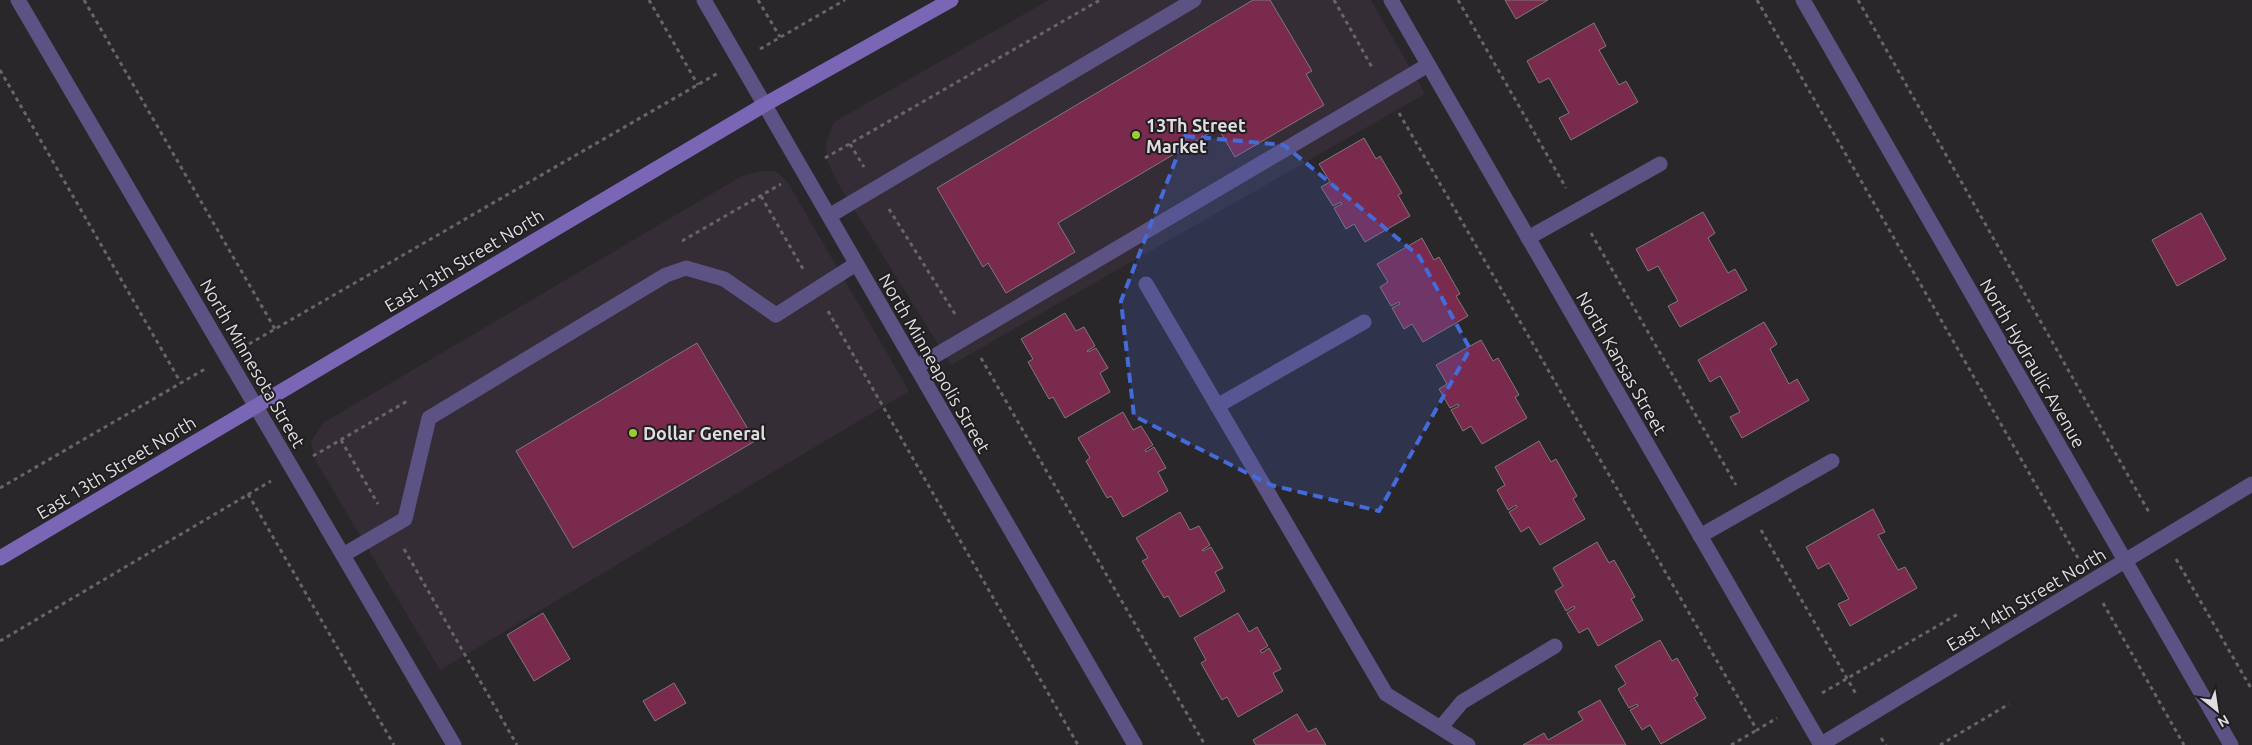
<svg xmlns="http://www.w3.org/2000/svg" width="2252" height="745" font-family="Ubuntu,sans-serif">
<style>
.built{fill:#342d35}
.building{fill:#7a2a4c;stroke:#7e797b}
.lines{fill:none;stroke-linecap:round;stroke-linejoin:round}
.path{stroke:#676567;stroke-width:3;stroke-dasharray:4 4;stroke-linecap:butt}
.lane{stroke:#5c5283;stroke-width:15}
.street{stroke:#5c5283;stroke-width:15}
.secondary{stroke:#7967b6;stroke-width:15}
.marked{fill:#446bd9;fill-opacity:0.2;stroke:#446bd9;stroke-width:4;stroke-dasharray:10 6;stroke-linejoin:round}
.poi-dot{fill:#9cca32;stroke:#201e20;stroke-width:2}
.labels{text-anchor:middle;dominant-baseline:central;stroke-width:4;stroke-linejoin:round;paint-order:stroke}
.poi-label{font-size:18px;font-weight:bold;fill:#dfdddf;stroke:#201e20;text-anchor:start}
.street-label{font-size:18px;fill:#dfdddf;stroke:#201e20}
</style>
<rect width="100%" height="100%" fill="#2a272a"/>
<path class="built" d="M1049 0H1371L1425 94 951 365 839 185 828 163 826 143 834 122Z
M762 171H775L787 181 909 391 440 670 317 463 311 442 323 423 742 176Z"/>
<path class="building" d="M1253 0H1270L1312 71 1306 74 1324 105 1235 157 1218 128 1058 223 1075 252 1006 293 988 263 983 267 937 188Z
M1505 0H1548L1516 19Z
M1594 23 1606 46 1599 50 1619 85 1626 81 1638 102 1571 140 1559 118 1569 113 1549 78 1539 83 1527 61Z
M1364 138 1376 159 1380 156 1402 193 1398 195 1410 216 1365 242 1354 224 1346 229 1334 208 1342 204 1341 202 1333 206 1321 187 1330 182 1319 164Z
M1703 212 1715 233 1708 238 1728 273 1735 269 1747 290 1680 327 1668 306 1678 301 1658 266 1648 271 1636 249Z
M2201 213 2226 259 2177 286 2152 240Z
M1422 238 1434 260 1439 257 1460 294 1456 296 1468 316 1423 342 1412 324 1404 329 1392 308 1400 304 1399 302 1391 306 1380 287 1388 282 1377 264Z
M1065 313 1076 331 1084 327 1095 346 1087 351 1088 352 1096 348 1108 368 1100 373 1110 392 1065 418 1053 397 1049 399 1028 362 1033 359 1021 339Z
M1764 322 1777 344 1770 349 1789 384 1797 379 1809 400 1742 438 1730 417 1740 412 1720 376 1710 382 1698 360Z
M1481 340 1493 361 1498 358 1519 395 1515 397 1527 418 1482 444 1471 426 1463 431 1451 410 1459 406 1458 404 1450 408 1439 389 1447 384 1436 365Z
M697 343 755 441 573 548 516 451Z
M1123 412 1133 430 1141 426 1153 445 1145 450 1146 452 1154 447 1166 468 1158 472 1168 491 1123 517 1111 496 1107 498 1086 461 1090 458 1078 438Z
M1539 441 1551 462 1556 459 1577 496 1573 499 1585 519 1540 545 1529 527 1521 532 1509 512 1517 507 1516 505 1508 510 1497 490 1505 485 1495 467Z
M1873 509 1885 532 1878 535 1898 570 1905 567 1917 588 1850 626 1838 604 1849 599 1829 563 1818 569 1806 547Z
M1180 512 1190 530 1199 526 1210 545 1202 550 1203 551 1211 547 1223 568 1215 572 1225 591 1180 617 1168 596 1164 598 1142 561 1148 558 1136 538Z
M1597 542 1609 563 1614 560 1635 597 1631 599 1643 620 1598 646 1588 628 1579 633 1567 613 1575 608 1574 606 1566 611 1555 591 1563 586 1553 568Z
M543 613 570 659 534 681 507 635Z
M1238 613 1249 632 1257 627 1268 646 1260 651 1262 653 1269 648 1281 669 1273 673 1283 691 1238 717 1227 697 1222 700 1201 663 1206 660 1194 638Z
M1660 640 1672 661 1677 658 1698 695 1694 698 1706 718 1661 744 1650 725 1642 730 1630 710 1638 706 1637 704 1629 708 1618 689 1626 684 1615 666Z
M674 683 686 703 655 721 643 701Z
M1600 700 1626 745H1523L1544 733 1548 740 1583 720 1578 712Z
M1297 714 1308 732 1316 728 1326 745H1256L1253 740Z"/>
<g class="lines">
<path class="path" d="M84 0 275 329
M649 0 698 85
M758 0 780 37
M1334 0 1373 69
M1458 0 1566 188
M1757 0 2078 558
M1858 0 2150 514
M760 49 845 0
M0 70 181 383
M1399 113 1757 730 1777 718
M850 144 864 167
M825 158 1100 0
M761 196 803 269
M889 209 955 314
M1591 233 1736 485
M682 241 781 184
M828 311 1078 745
M249 344 718 73
M981 358 1205 745
M341 440 378 504
M313 456 409 400
M0 488 205 369
M248 494 394 745
M1761 530 1856 694
M404 549 517 745
M2176 559 2252 690
M2103 603 2184 745
M0 641 271 481
M1822 693 1958 614
M1881 738 1886 745
M1731 745 1757 730
M1940 745 2009 704"/>
<path class="lane" d="M829 216 1194 0
M1528 238 1660 164
M1146 284 1386 694 1468 745
M916 367 1428 65
M1217 406 1364 322
M1700 536 1832 461
M343 555 405 519 429 418 666 275 686 268 724 279 776 315 856 264
M1441 727 1462 702 1555 646"/>
<path class="street" d="M18 0 454 745
M704 0 1135 745
M1391 0 1821 745
M1803 0 2231 745
M1820 745 2252 484"/>
<path class="secondary" d="M0 558 764 105 951 0"/>
</g>
<path class="marked" d="M1185 136 1284 145 1419 256 1470 349 1379 511 1271 485 1134 416 1121 301Z"/>
<g class="poi-dot">
<circle cx="1136" cy="135" r="5"/>
<circle cx="633" cy="433" r="5"/>
</g>
<g class="labels">
<g class="poi-label">
<text x="1146" y="125">13Th Street<tspan x="1146" dy="21">Market</tspan></text>
<text x="643" y="433">Dollar General</text>
</g>
<g class="street-label">
<text transform="translate(464 260) rotate(-31)">East 13th Street North</text>
<text transform="translate(253 363) rotate(60)">North Minnesota Street</text>
<text transform="translate(935 363) rotate(60)">North Minneapolis Street</text>
<text transform="translate(1622 363) rotate(60)">North Kansas Street</text>
<text transform="translate(2033 363) rotate(60)">North Hydraulic Avenue</text>
<text transform="translate(116 467) rotate(-31)">East 13th Street North</text>
<text transform="translate(2026 599) rotate(-31)">East 14th Street North</text>
</g>
</g>
<g transform="translate(2217 710) rotate(150)" stroke="#201e20" stroke-width="4" paint-order="stroke">
<path d="M0-4L9 19L0 12L-9 19Z" fill="#dfdddf"/>
<text y="-8" font-size="14" font-weight="bold" text-anchor="middle" fill="#dfdddf">N</text>
</g>
</svg>
